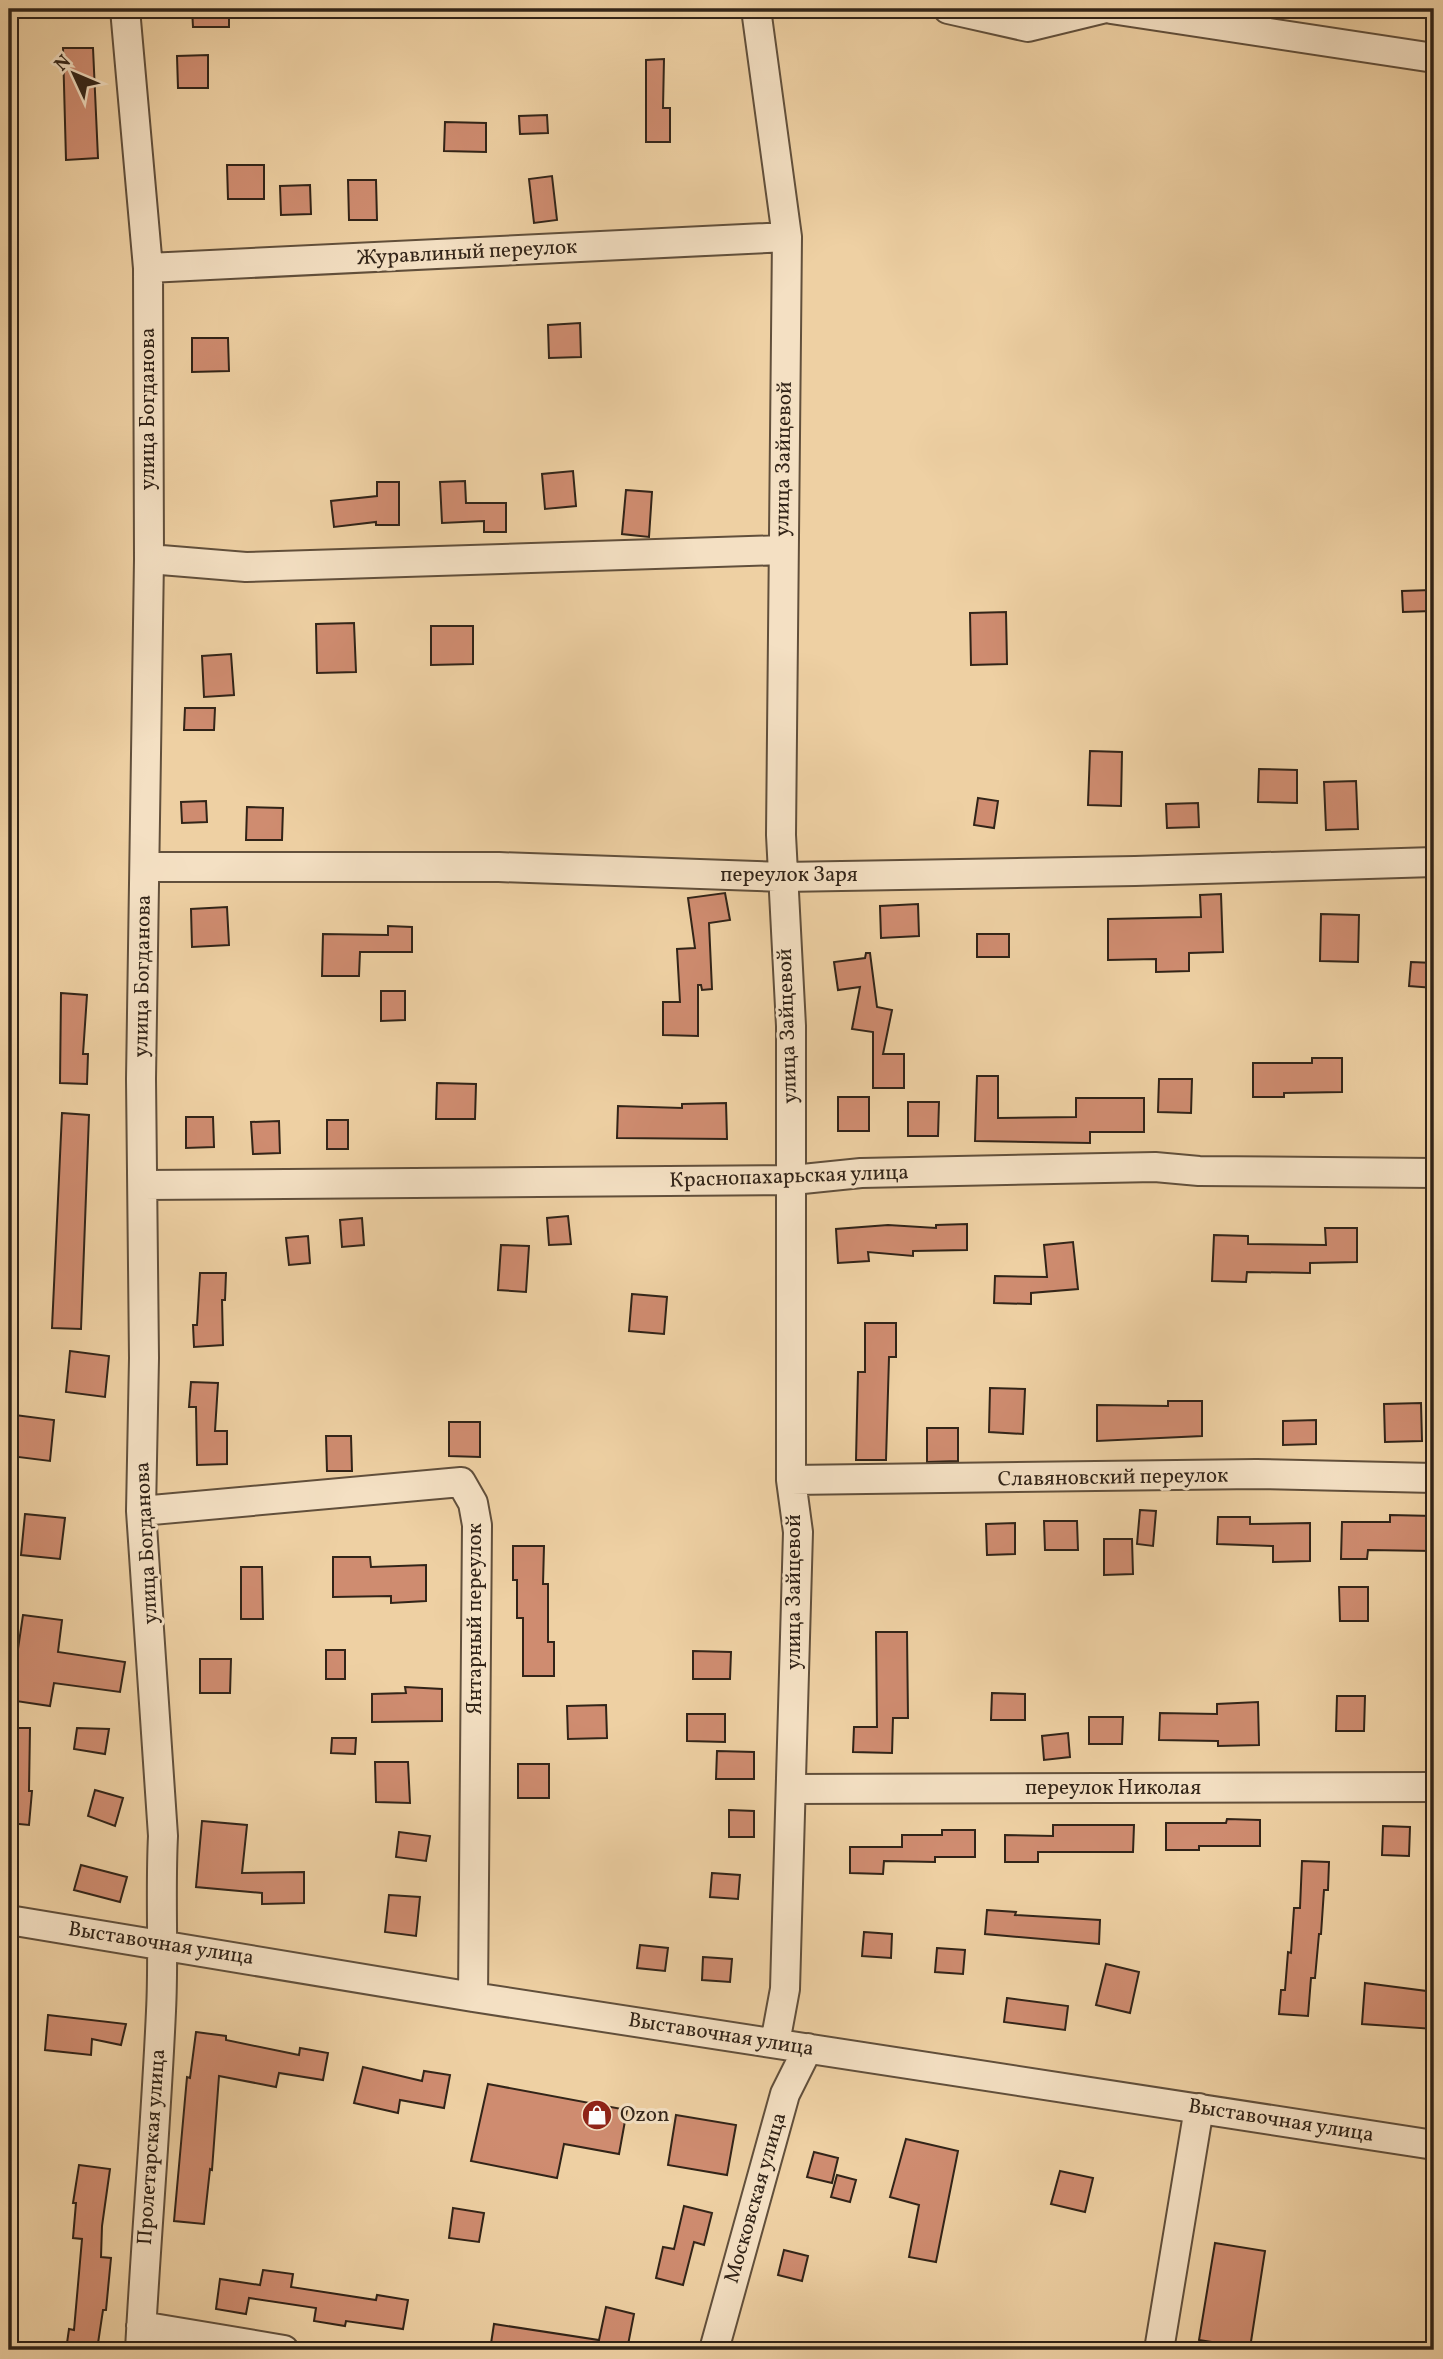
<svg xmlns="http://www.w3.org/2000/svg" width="1443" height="2359" font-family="Vollkorn,serif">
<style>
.building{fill:#cf8c70;stroke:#322418;stroke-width:2}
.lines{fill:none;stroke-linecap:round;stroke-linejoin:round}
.minor-casing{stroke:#614f3b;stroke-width:32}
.minor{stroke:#f4e0c3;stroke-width:28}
.labels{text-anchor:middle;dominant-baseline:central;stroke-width:6;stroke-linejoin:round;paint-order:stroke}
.street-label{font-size:21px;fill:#322418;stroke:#f4e0c3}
.poi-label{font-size:21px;fill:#322418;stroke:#f4e0c3;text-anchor:start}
</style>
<rect width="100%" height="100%" fill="#eed0a3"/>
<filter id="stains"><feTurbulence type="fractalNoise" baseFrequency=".00286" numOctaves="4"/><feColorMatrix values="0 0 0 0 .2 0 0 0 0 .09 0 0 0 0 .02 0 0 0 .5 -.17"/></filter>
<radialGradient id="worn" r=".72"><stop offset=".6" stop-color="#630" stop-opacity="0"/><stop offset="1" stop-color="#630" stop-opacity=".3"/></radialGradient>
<path class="building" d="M192 9H229V27H193Z
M63 48H93L98 158 66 160Z
M208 55V88H178L177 56Z
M664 59 663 108H670V142H646V60Z
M547 115 548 133 520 134 519 116Z
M445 122 486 123V152L444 151Z
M227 165H264V199H228Z
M552 176 557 220 534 223 529 179Z
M348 180H376L377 220H349Z
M310 185 311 214 281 215 280 186Z
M580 323 581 357 549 358 548 325Z
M192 338H228L229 371 192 372Z
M573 471 576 506 545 509 542 474Z
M465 481 466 503H506V532H484V521L442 523 440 482Z
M377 482H399V525H376V522L334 527 331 501 377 496Z
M626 490 652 492 649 537 622 534Z
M1431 590 1432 611 1403 612 1402 591Z
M1006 612 1007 664 971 665 970 613Z
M354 623 356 672 317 673 316 624Z
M431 626H473V664L431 665Z
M231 654 234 695 204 697 202 656Z
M185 708H215L214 730H184Z
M1090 751 1122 752 1121 806 1088 805Z
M1259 769 1297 770V803L1258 802Z
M1356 781 1358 829 1326 830 1324 782Z
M978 798 998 801 994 828 974 825Z
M206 801 207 822 182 823 181 802Z
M1198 803 1199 827 1167 828 1166 804Z
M247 807 283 808 282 840H246Z
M725 893 730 920 709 923 712 989 702 990 701 985H698V1036L663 1035V1002H680L677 949 695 948 688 898Z
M1221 894 1223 952 1189 953V971L1156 972V959L1108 960V919L1201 917 1200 895Z
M918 904 919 936 881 938 880 906Z
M227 907 229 945 192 947 191 909Z
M1321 914 1359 915 1358 962 1320 961Z
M388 926 412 927V952H360L359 976H322L323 934 388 935Z
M977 934H1009V957H977Z
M866 953H870L877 1007 892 1010 883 1054H904V1088H873V1032L852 1029 860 987 838 990 834 962 865 958Z
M1411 962 1434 963V988L1409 986Z
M381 991H405V1020L381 1021Z
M61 993 87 995 83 1054H88L87 1084 60 1083Z
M1312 1058H1342V1092L1284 1093V1097H1253V1063H1312Z
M977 1076H998V1118L1076 1117V1098H1144V1132H1090V1143L975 1141Z
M1159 1079H1192L1191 1113 1158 1112Z
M437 1083 476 1084 475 1119H436Z
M838 1097H869V1131H838Z
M908 1102H939L938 1136H908Z
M726 1103 727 1139 617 1138 618 1106 682 1108V1104Z
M62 1113 89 1115 81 1329 52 1328Z
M186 1117H213L214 1147 186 1148Z
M327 1120H348V1149H327Z
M279 1121 280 1153 253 1154 251 1122Z
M568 1216 571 1244 549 1245 547 1218Z
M362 1218 364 1245 342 1247 340 1220Z
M967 1224V1250L913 1251V1256L868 1252 869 1261 838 1263 836 1229 888 1225 936 1228V1225Z
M1325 1228H1357V1262L1310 1263V1273L1247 1272 1246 1282 1212 1281 1214 1235 1248 1236V1244L1326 1245Z
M308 1236 310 1263 289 1265 286 1238Z
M1073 1242 1078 1289 1031 1293V1304L994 1303 995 1276 1047 1277 1044 1245Z
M501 1245 529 1246 526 1292 498 1290Z
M200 1273H226L225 1300H222L223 1345 194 1347 193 1325H197Z
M632 1294 667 1297 664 1334 629 1331Z
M865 1323H896V1357H889L886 1460H856L858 1372H865Z
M70 1351 109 1356 105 1397 66 1392Z
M191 1382 218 1383 215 1431H227V1464L197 1465 196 1407H189Z
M990 1388 1025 1389 1023 1434 989 1432Z
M1168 1401H1202V1436L1097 1441V1405L1168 1406Z
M1421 1403 1422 1441 1385 1442 1384 1404Z
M15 1415 54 1420 50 1461 10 1456Z
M1316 1420V1444L1283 1445V1421Z
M449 1422H480V1457L449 1456Z
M927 1428H958V1461L927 1462Z
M326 1436H351L352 1471H327Z
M1140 1510 1156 1511 1153 1546 1137 1544Z
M25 1514 65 1518 60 1559 21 1555Z
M1390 1515 1434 1516V1551L1368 1550 1367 1559H1341L1342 1522H1390Z
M1218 1517H1250V1524L1310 1523V1561L1273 1562V1546L1217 1544Z
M1044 1521H1077L1078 1550H1045Z
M1015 1523V1554L987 1555 986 1524Z
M1104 1539H1132L1133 1574 1104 1575Z
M513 1546H544L543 1584H548V1642H554V1676H523V1618H517V1580H513Z
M333 1557H370L371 1567 426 1565V1601L391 1603V1596L333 1597Z
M241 1567H262L263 1619H241Z
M1339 1587H1368V1621H1340Z
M23 1615 62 1620 58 1652 125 1662 120 1692 54 1683 50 1706 9 1700V1668L15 1669Z
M876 1632H907L908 1718H893L892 1753 853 1752 854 1727H877Z
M326 1650H345V1679H326Z
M693 1651 731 1652 730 1679H693Z
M200 1659H231L230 1693H200Z
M405 1687 442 1689V1721L372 1722V1694L406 1693Z
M992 1693 1025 1694V1720H991Z
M1337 1696H1365L1364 1731H1336Z
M1258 1702 1259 1745 1218 1746V1741L1159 1740 1160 1713 1217 1714V1704Z
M606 1705 607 1738 568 1739 567 1706Z
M687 1714H725V1742L687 1741Z
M1089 1717H1123L1122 1744H1089Z
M9 1728H30L29 1791H32L29 1825 9 1823Z
M77 1728 109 1729 105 1754 74 1749Z
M1068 1733 1070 1757 1044 1760 1042 1736Z
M332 1738H356L355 1754 331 1753Z
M717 1751 754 1752V1779H716Z
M375 1762H408L410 1803 376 1802Z
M518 1764H549V1798H518Z
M95 1790 123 1798 115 1826 88 1816Z
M729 1810 754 1811V1837H729Z
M1227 1819 1260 1820V1846H1199V1850H1166V1823H1226Z
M202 1821 247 1825 242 1873 304 1872V1903L262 1904V1893L196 1887Z
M1053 1825H1134L1133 1852H1038V1862H1005V1835L1053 1836Z
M1383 1826 1410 1827 1409 1856 1382 1855Z
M942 1830H975V1857H935V1862L884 1861 883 1874 850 1873V1847H902V1835H942Z
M399 1832 430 1836 426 1861 396 1857Z
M1302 1861 1329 1862 1328 1890H1324L1321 1934H1319L1315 1978H1311L1308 2016 1279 2014 1281 1990H1285L1288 1952 1291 1953 1294 1908H1300Z
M81 1865 127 1877 120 1902 74 1890Z
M712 1873 740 1875 738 1899 710 1897Z
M389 1895 420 1897 416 1936 385 1932Z
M987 1910 1016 1912 1015 1915 1100 1920 1099 1944 985 1934Z
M864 1932 892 1934 891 1958 862 1956Z
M640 1945 668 1948 665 1971 637 1968Z
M937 1948 965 1950 963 1974 935 1972Z
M703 1957 732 1959 730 1982 702 1980Z
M1106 1964 1139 1972 1130 2013 1096 2005Z
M1365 1983 1434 1992V2029L1362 2024Z
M1007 1998 1068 2006 1065 2030 1004 2022Z
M48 2015 126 2024 121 2045 92 2039 91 2055 45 2050Z
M196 2032 226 2036V2040L299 2055 300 2048 328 2053 323 2080 279 2073 276 2087 219 2076 212 2170 210 2169 204 2224 174 2221 187 2077 190 2078Z
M363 2067 422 2081 424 2071 450 2075 444 2108 400 2100 398 2113 354 2103Z
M488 2084 627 2110 619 2154 564 2144 557 2178 471 2161Z
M676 2115 736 2125 727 2175 668 2165Z
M906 2139 958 2151 936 2262 909 2257 919 2205 890 2197Z
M814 2152 838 2158 832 2183 807 2177Z
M79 2165 110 2169 102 2226 101 2257 111 2258 106 2310H103L97 2350H66L69 2329 74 2330 82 2239 73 2238 76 2203H73Z
M1060 2171 1093 2178 1085 2212 1051 2204Z
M837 2175 856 2180 850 2202 831 2197Z
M684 2206 712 2213 704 2245 694 2242 683 2285 656 2278 663 2247 674 2249Z
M453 2208 484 2213 479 2242 449 2238Z
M1215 2243 1265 2251 1250 2348 1199 2340Z
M784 2250 808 2256 802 2281 778 2275Z
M263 2270 293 2274 291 2287 376 2300 377 2295 408 2300 403 2329 346 2321 345 2326 314 2321 316 2308 249 2298 246 2314 216 2309 220 2279 260 2285Z
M606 2307 634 2314 627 2350H490L494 2324 599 2340Z"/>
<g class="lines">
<g class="minor-casing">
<path id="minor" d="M125 9 148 268 149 559 141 1079 144 1358 141 1511 163 1836C160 1895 164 1953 161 2011 156 2124 146 2237 140 2350
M756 9 787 237 781 835 791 1026V1480L798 1532 785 1989 775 2043
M948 9 1028 27 1102 9
M1111 9 1434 58
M148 268 787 237
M149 559 246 567 783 550
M145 867H499L783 877 1135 871 1434 862
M143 1185 793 1180 861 1173 1155 1167 1199 1171 1434 1173
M791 1480 1256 1474 1434 1478
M141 1511 461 1482 473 1503 477 1525 473 1997
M791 1789 1434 1787
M9 1920 473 1997 1434 2145
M141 2326 284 2350
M714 2350 785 2094 808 2048
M1159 2350 1199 2108"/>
</g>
<use href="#minor" class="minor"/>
</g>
<defs>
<g id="shop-disc" transform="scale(1.575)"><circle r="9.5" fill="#8f2418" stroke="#f4e0c3"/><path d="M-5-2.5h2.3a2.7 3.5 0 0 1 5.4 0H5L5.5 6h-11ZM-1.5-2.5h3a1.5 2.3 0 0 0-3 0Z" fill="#fff"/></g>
</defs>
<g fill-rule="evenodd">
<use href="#shop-disc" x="597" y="2115"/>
</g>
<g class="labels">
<g class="street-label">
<text transform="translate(467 253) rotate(-3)">Журавлиный переулок</text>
<text transform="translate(148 409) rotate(-90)">улица Богданова</text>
<text transform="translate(784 459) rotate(-89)">улица Зайцевой</text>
<text x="789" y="875">переулок Заря</text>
<text transform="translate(143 976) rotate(-89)">улица Богданова</text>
<text transform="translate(788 1026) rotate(-92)">улица Зайцевой</text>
<text transform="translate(789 1177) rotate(-2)">Краснопахарьская улица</text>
<text transform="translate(1113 1478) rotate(-1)">Славяновский переулок</text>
<text transform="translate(147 1543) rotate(-93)">улица Богданова</text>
<text transform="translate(794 1592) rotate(-90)">улица Зайцевой</text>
<text transform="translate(475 1619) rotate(-90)">Янтарный переулок</text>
<text x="1113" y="1788">переулок Николая</text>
<text transform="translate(161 1944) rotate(9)">Выставочная улица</text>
<text transform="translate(721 2035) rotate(9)">Выставочная улица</text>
<text transform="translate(1281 2121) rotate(9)">Выставочная улица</text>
<text transform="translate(152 2147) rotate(-86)">Пролетарская улица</text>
<text transform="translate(756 2198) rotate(-74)">Московская улица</text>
</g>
<g class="poi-label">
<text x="620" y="2115">Ozon</text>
</g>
</g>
<rect width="1443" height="2359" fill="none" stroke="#eed0a3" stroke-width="35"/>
<rect x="10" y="10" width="1422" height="2338" fill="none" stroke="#322418" stroke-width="3.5"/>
<rect x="18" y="18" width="1408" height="2324" fill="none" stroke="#322418" stroke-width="2"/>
<g transform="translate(74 74) rotate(314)" stroke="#f4e0c3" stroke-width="5" paint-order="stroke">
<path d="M0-5L12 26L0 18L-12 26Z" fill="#322418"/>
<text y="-10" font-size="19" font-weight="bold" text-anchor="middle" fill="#322418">N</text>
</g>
<rect width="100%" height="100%" filter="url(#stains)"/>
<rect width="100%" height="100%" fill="url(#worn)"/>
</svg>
